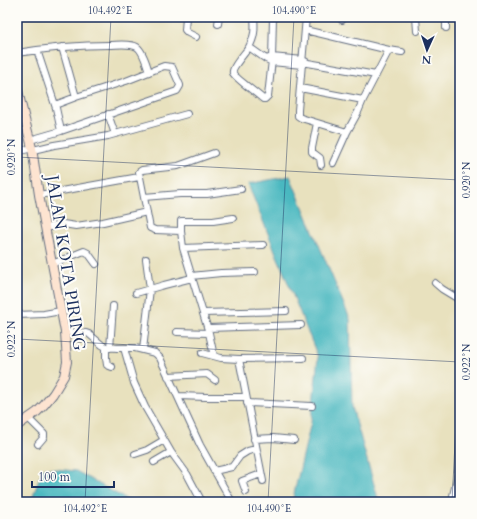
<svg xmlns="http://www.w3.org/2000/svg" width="477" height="519" font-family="Cardo,serif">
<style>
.water{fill:#49b8c0;stroke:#32748f}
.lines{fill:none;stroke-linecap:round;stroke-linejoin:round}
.street-casing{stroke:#636d80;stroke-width:8}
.secondary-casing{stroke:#636d80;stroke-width:10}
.street{stroke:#fff;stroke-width:6}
.secondary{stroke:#fde4d1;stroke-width:8}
.ticks{fill:none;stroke:#1b2f5e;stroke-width:1;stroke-opacity:0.45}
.labels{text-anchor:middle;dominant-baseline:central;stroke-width:4;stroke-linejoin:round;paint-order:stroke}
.street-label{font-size:17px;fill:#1b2f5e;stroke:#fdfcf7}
.neatline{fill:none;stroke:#1b2f5e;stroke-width:1.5}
.ticks-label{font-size:10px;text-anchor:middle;fill:#1b2f5e}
</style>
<rect width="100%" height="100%" fill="#fdfcf7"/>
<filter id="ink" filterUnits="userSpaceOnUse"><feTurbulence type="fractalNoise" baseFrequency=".025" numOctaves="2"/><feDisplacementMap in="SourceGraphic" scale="8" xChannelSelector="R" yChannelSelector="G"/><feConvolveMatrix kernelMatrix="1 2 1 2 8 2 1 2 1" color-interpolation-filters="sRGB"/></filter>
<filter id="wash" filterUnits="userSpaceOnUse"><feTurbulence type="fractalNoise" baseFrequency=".012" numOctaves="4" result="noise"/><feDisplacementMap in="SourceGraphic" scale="16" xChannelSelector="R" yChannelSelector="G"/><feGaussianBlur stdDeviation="0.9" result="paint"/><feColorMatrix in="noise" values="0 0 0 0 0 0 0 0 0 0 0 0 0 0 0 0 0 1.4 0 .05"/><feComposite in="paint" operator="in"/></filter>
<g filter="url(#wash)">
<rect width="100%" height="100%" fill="#e8e1be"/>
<path class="water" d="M290 176 350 319 352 407 379 502H292L311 422 318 357 248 184Z
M43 468 76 471 131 502H31Z"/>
</g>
<g filter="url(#ink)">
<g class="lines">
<g class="street-casing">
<path id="street" d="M186 17 185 30 188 33 196 37
M254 17C255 28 255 37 249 47 246 52 231 68 233 73 234 77 259 95 263 99H265L268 96 272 60 273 17
M306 17 298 110V116L301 118 347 132
M416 17 417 31
M446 17V28
M342 20V17
M218 24 219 17
M305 30 389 50 363 100 358 112 347 132 333 163
M62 47 76 97
M249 47 266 59 272 62 302 65 304 64
M37 50 56 108 61 131
M389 50 402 52
M17 53C48 48 78 45 109 45 118 45 130 43 137 47 143 51 147 65 149 72
M266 59 272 57 303 60 308 63 376 75
M300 88 363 100
M108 114 115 134
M317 123 312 148V152L320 158 321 165
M30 140 61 131 177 91 180 86V85L172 67 164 66 126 81 76 97 55 105
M33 150 54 145 108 136 187 114
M17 152 32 148
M39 195 139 177
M144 197 180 194H207L241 189
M46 228 63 224 76 226 103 222 147 212
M181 231V221H213L233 218
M183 248 263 245
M52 264 84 251 88 253 96 264
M191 276 221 273 255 272
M435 283 442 289 460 300
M136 293 164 285 192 278
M203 313 286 311
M17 315 44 314 61 311
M208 328 301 325
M65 332 86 333 89 334 102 345 106 347 117 348H135L155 353 160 358 200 445 232 502
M177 332 209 333
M106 347V358L107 365 112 367
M110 348 113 306
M124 348 134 383 145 407 171 452 187 474 202 502
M143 350 150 289 146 259
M202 353 221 358 239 359 303 358
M214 356 209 333 183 248 181 231 155 230 150 228 139 172 142 170 178 166 214 153
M239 359 263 481
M168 376 207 374 215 380
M178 396 206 397H246
M247 403 312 406
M28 418 44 434V437L38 444
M254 439 273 438 294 440
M135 454 147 450 164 440
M154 462 171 452
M214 471 232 467 240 456 248 451 256 449
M246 492 242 481 261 474
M452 500 460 466"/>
</g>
<g class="secondary-casing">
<path id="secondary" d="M17 87 32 148 39 195 65 332 67 362 64 376 53 394 44 405 37 412 17 426"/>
</g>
<use href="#street" class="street"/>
<use href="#secondary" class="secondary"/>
</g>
</g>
<path class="ticks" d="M17 157 460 180M17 339 460 362M85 502 111 17M268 502 294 17M452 502 460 344"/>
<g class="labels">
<g class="street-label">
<text transform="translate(66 263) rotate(81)">JALAN KOTA PIRING</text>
</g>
</g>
<rect width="477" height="519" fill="none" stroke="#fdfcf7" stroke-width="44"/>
<g transform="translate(427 50) rotate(183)" stroke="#fdfcf7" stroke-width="3" paint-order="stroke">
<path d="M0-3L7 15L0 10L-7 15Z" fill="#1b2f5e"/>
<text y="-6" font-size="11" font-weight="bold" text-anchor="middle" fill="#1b2f5e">N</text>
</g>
<path d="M32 481v6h82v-6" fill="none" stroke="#1b2f5e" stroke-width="2"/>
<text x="38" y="481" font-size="12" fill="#1b2f5e" stroke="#fdfcf7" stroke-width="3" paint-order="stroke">100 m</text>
<rect x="22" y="22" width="433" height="475" class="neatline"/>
<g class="ticks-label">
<text x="110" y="14">104.492°E</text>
<text x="294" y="14">104.490°E</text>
<text transform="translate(11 157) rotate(-90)" y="4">0.920°N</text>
<text transform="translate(466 180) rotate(-90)" y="4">0.920°N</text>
<text transform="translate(11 339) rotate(-90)" y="4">0.922°N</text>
<text transform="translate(466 362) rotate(-90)" y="4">0.922°N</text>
<text x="85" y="512">104.492°E</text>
<text x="269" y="512">104.490°E</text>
</g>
</svg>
